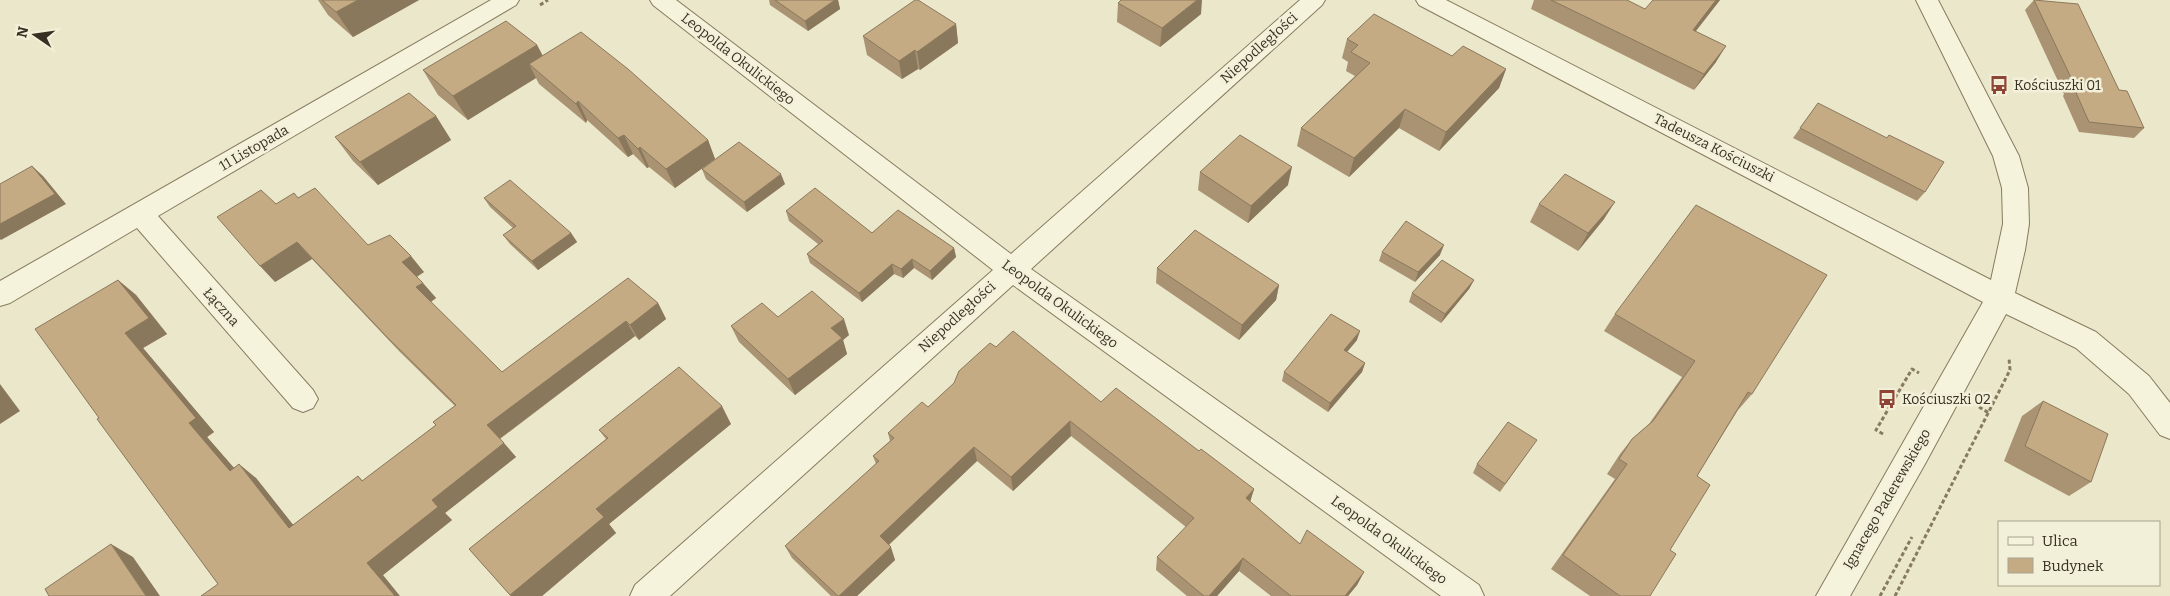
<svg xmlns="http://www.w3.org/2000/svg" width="2170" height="596" font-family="Bitter,serif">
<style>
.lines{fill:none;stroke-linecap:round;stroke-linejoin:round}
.minor-casing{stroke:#867b60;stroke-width:2}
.path{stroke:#867b60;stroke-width:3;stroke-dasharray:4 2.5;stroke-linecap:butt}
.minor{fill:#f6f3dd;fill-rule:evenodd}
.wall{fill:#a99372}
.shaded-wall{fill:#8a785c}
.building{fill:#c5ab84;stroke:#8a785c}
.labels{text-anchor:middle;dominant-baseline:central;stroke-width:5;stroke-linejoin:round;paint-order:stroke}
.street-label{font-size:14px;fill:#383022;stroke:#f3f0d9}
.poi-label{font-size:14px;fill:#383022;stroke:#f3f0d9;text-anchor:start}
</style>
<rect width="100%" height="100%" fill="#ebe7ca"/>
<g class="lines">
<g class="minor-casing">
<path id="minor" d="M491 0H519L516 5 158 216 313 390 318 399 313 408 303 412 293 408 137 228 10 303 0 306V281Z
M650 0H676L1011 254 1300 0H1325L1322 5 1031 269 1479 585 1484 596H1441L1013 285 670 596H630L635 585 993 270 653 5Z
M1416 0H1446L1991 280 2003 224 2002 188 1993 156 1916 0H1938L2019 156 2028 188 2029 224 2025 250 2015 293 2096 332 2149 376 2170 403V439L2160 435 2129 394 2076 348 2006 314 1925 464 1850 596H1816L1983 302 1419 5Z"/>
</g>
<path class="path" d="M540 5 548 0
M1979 407 1989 413
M1883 434 1876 430 1912 369 1919 373
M1880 596 1912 537
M1895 596 2010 370 2009 358"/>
<use href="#minor" class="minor"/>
</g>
<path class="wall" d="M318 0H419L353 37 328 15Z
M769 0H838L840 9 808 31 770 5Z
M1534 0H1627L1645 9 1720 0 1696 31 1716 62 1694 90 1531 9Z
M2034 0 2119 90 2144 128 2134 138 2079 132 2063 96 2064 94 2025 10Z
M1118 3 1201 14 1160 47 1117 22Z
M956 24 958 43 920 70 918 69 902 79 867 55 863 36Z
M1347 39 1452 56 1506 69 1499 88 1439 151 1399 128 1349 177 1297 146 1301 128 1355 76 1346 71 1348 62 1342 58Z
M537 45 543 56 708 140 715 159 675 188 649 167 647 168 633 154 628 157 587 120 586 123 539 84 536 78 468 120 438 95 423 70Z
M1818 103 1925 192 1917 201 1793 138Z
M436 116 451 140 378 185 353 161 335 137Z
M702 169 785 184 747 212 706 179Z
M1200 172 1288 185 1248 223 1198 190Z
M298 198 368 245 424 272 417 277 436 298 431 302 502 372 658 303 666 319 639 340 635 336 500 439 516 457 445 513 452 520 383 575 218 584 99 418 118 280 136 295 167 334 143 348 214 432 207 437 234 468 256 478 293 525 358 476 363 481 436 425 455 406 399 351 312 259 275 282 276 204Z
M484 198 571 233 577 242 538 270 510 244 503 235 513 228 490 207Z
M1539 204 1604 219 1578 251 1530 222Z
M786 211 872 233 954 248 956 257 932 280 914 268 903 278 894 274 862 302 810 263 807 254 818 244 789 221Z
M1382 252 1440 255 1415 282 1379 261Z
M1157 268 1279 285 1276 300 1239 340 1156 283Z
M1474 280 1469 289 1441 323 1409 302 1412 293Z
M1615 314 1752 394 1738 410 1697 476 1670 550 1650 596H1590L1551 569 1615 479 1607 474 1620 454 1632 439 1649 424 1682 377 1604 331Z
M778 317 849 335 843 340 847 354 795 395 739 342 731 326Z
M1357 340 1347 352 1365 363 1362 372 1328 412 1282 381 1284 372Z
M996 347 1101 402 1199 451 1254 489 1250 502 1300 544 1364 572 1357 585 1348 596H1271L1239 571 1217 596H1187L1156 570 1157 557 1186 527 1071 436 1013 491 977 461 889 545 895 560 857 596H831L792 558 785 546 876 464 873 456 890 441 888 433 928 407Z
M2043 401 2091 482 2069 496 2004 461 2022 416Z
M731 424 609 524 616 533 542 596H511L469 549 606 439 599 430Z
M1531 448 1500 492 1473 473 1477 464Z"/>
<path class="shaded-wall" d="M358 0H419L353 37 336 12Z
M835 0H838L840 9 808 31 805 21Z
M1197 0H1202L1201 14 1160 47 1162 28Z
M1716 0H1720L1684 46 1693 30Z
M956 24 958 43 920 70 917 52Z
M537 45 550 70 529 64 536 78 468 120 453 96Z
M1726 46 1716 62 1694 90 1704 74Z
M915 50 918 69 902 79 899 61Z
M1506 69 1499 88 1439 151 1446 132Z
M578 101 587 120 586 123 576 104Z
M1405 109 1399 128 1349 177 1354 158Z
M436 116 451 140 378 185 360 162Z
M624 135 633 154 628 157 618 138Z
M708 140 715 159 675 188 666 169Z
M640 147 649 167 647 168 638 149Z
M32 166 43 176 66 204 1 240 0 239V224Z
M1292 167 1288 185 1248 223 1251 206Z
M781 174 785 184 747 212 744 202Z
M1615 202 1604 219 1578 251 1588 233Z
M571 233 577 242 538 270 532 261Z
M297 242 312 259 275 282 260 266Z
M1444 245 1440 255 1415 282 1418 272Z
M954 248 956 257 932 280 930 271Z
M411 256 424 272 414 278 402 262Z
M912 259 914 268 903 278 901 269Z
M892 264 894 274 862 302 859 293Z
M118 280 136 295 167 334 143 348 214 432 207 437 248 484 230 471 189 423 125 333Z
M1474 280 1469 289 1441 323 1445 314Z
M423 283 436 298 429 303 416 287Z
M1279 285 1276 300 1239 340 1242 325Z
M658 303 666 319 639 340 630 325Z
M844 319 849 335 843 340 847 354 795 395 788 379 831 328Z
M626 321 635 336 499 439 487 425Z
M1360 331 1357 340 1341 359 1344 350Z
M1365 363 1362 372 1328 412 1330 403Z
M0 384 20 411 0 424Z
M722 406 731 424 609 524 616 533 542 596H511L510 595 596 509Z
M1070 421 1071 436 1013 491 1011 477Z
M504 443 516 457 445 513 452 520 383 575 400 596H395L367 563 432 500Z
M974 447 977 461 884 549 880 536Z
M239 464 256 478 306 541 289 528Z
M1254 489 1250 502 1246 498Z
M111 544 133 557 160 596H146Z
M891 547 895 560 857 596H839Z
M1243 558 1239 571 1217 596H1209Z
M1364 572 1357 585 1348 596H1345Z"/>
<path class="building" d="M322 0H358L336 12Z
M775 0H835L805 21Z
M915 0H918L956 24 917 52 915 50 899 61 863 36Z
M1121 0H1197L1162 28 1118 3Z
M1551 0H1627L1645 9 1653 0H1716L1693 30 1726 46 1704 74Z
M2034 0 2078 4 2119 90 2127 91 2144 128 2089 122 2073 86H2075Z
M1374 14 1452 56 1463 46 1506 69 1446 132 1405 109 1354 158 1301 128 1370 63 1351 52 1358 45 1347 39Z
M506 21 537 45 453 96 423 70Z
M581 32 628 69 708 140 666 169 640 147 638 149 624 135 618 138 578 101 576 104 529 64Z
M409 93 436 116 360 162 335 137Z
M1818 103 1887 138 1889 135 1944 162 1925 192 1800 128Z
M1240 135 1292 167 1251 206 1200 172Z
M739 142 781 174 744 202 702 169Z
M32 166 55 194 0 224V184Z
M1565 174 1615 202 1588 233 1539 204Z
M510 180 571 233 532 261 503 235 516 226 484 198Z
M315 188 368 245 390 235 411 256 402 262 423 283 416 287 502 372 628 278 658 303 630 325 626 321 487 425 504 443 432 500 438 507 367 563 395 596H201L218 584 97 419 99 418 35 329 118 280 149 318 125 333 196 418 189 423 230 471 239 464 289 528 358 476 362 481 436 425 433 422 456 405 386 336 297 242 260 266 217 217 261 190 276 204 294 193 298 198Z
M815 188 872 233 898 210 954 248 930 271 912 259 901 269 892 264 859 293 807 254 823 241 786 211Z
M1696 205 1827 275 1752 394 1748 392 1697 476 1710 485 1670 550 1676 554 1650 596H1620L1563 555 1627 464 1619 459 1632 439 1653 421 1695 361 1615 314Z
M1406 221 1444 245 1418 272 1382 252Z
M1195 230 1279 285 1242 325 1157 268Z
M1442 260 1474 280 1445 314 1412 293Z
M812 291 844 319 831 328 842 338 788 379 731 326 762 303 778 317Z
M1331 314 1360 331 1344 350 1365 363 1330 403 1284 372Z
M1013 331 1101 402 1116 388 1199 451 1201 449 1213 458 1254 489 1246 498 1300 544 1307 530 1364 572 1345 596H1291L1243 558 1209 596H1204L1157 557 1194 518 1070 421 1011 477 974 447 880 536 891 547 839 596H838L785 546 879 461 873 456 894 438 888 433 922 402 928 407 954 383 959 371 990 343 996 347Z
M679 367 722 406 596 509 604 517 510 595 469 549 608 438 599 430Z
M2043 401 2108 434 2091 482 2025 446Z
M1508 422 1537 440 1505 484 1477 464Z
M111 544 146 596H49L45 589Z"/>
<defs>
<g id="bus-bare" transform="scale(1.5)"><path d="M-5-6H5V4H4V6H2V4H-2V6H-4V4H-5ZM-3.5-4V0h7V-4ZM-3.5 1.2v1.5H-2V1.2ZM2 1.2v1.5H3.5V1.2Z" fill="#8f4536" stroke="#f3f0d9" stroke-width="2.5" paint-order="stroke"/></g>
</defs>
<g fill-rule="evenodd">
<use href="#bus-bare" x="1999" y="85"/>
<use href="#bus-bare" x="1887" y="399"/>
</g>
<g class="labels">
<g class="street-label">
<text transform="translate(1259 48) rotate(-42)">Niepodległości</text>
<text transform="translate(738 59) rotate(38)">Leopolda Okulickiego</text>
<text transform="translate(254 148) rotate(-30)">11 Listopada</text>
<text transform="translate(1714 148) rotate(27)">Tadeusza Kościuszki</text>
<text transform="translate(1060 304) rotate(36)">Leopolda Okulickiego</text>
<text transform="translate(221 307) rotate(48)">Łączna</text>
<text transform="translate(957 317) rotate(-42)">Niepodległości</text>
<text transform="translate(1887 499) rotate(-60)">Ignacego Paderewskiego</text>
<text transform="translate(1389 540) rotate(36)">Leopolda Okulickiego</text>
</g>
<g class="poi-label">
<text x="2014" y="85">Kościuszki 01</text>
<text x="1902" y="399">Kościuszki 02</text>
</g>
</g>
<rect x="1998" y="521" width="162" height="65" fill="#f3f0d9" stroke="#a8a390"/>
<rect x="2008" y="537" width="25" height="8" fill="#f6f3dd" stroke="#a8a390"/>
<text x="2042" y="546" font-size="15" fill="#383022">Ulica</text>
<rect x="2008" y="558" width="25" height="15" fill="#c5ab84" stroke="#a8a390"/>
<text x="2042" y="571" font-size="15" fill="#383022">Budynek</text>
<g transform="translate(35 35) rotate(283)" stroke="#f3f0d9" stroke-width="4" paint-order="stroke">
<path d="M0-4L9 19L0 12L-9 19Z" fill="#383022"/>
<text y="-8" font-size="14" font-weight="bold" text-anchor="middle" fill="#383022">N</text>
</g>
</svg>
